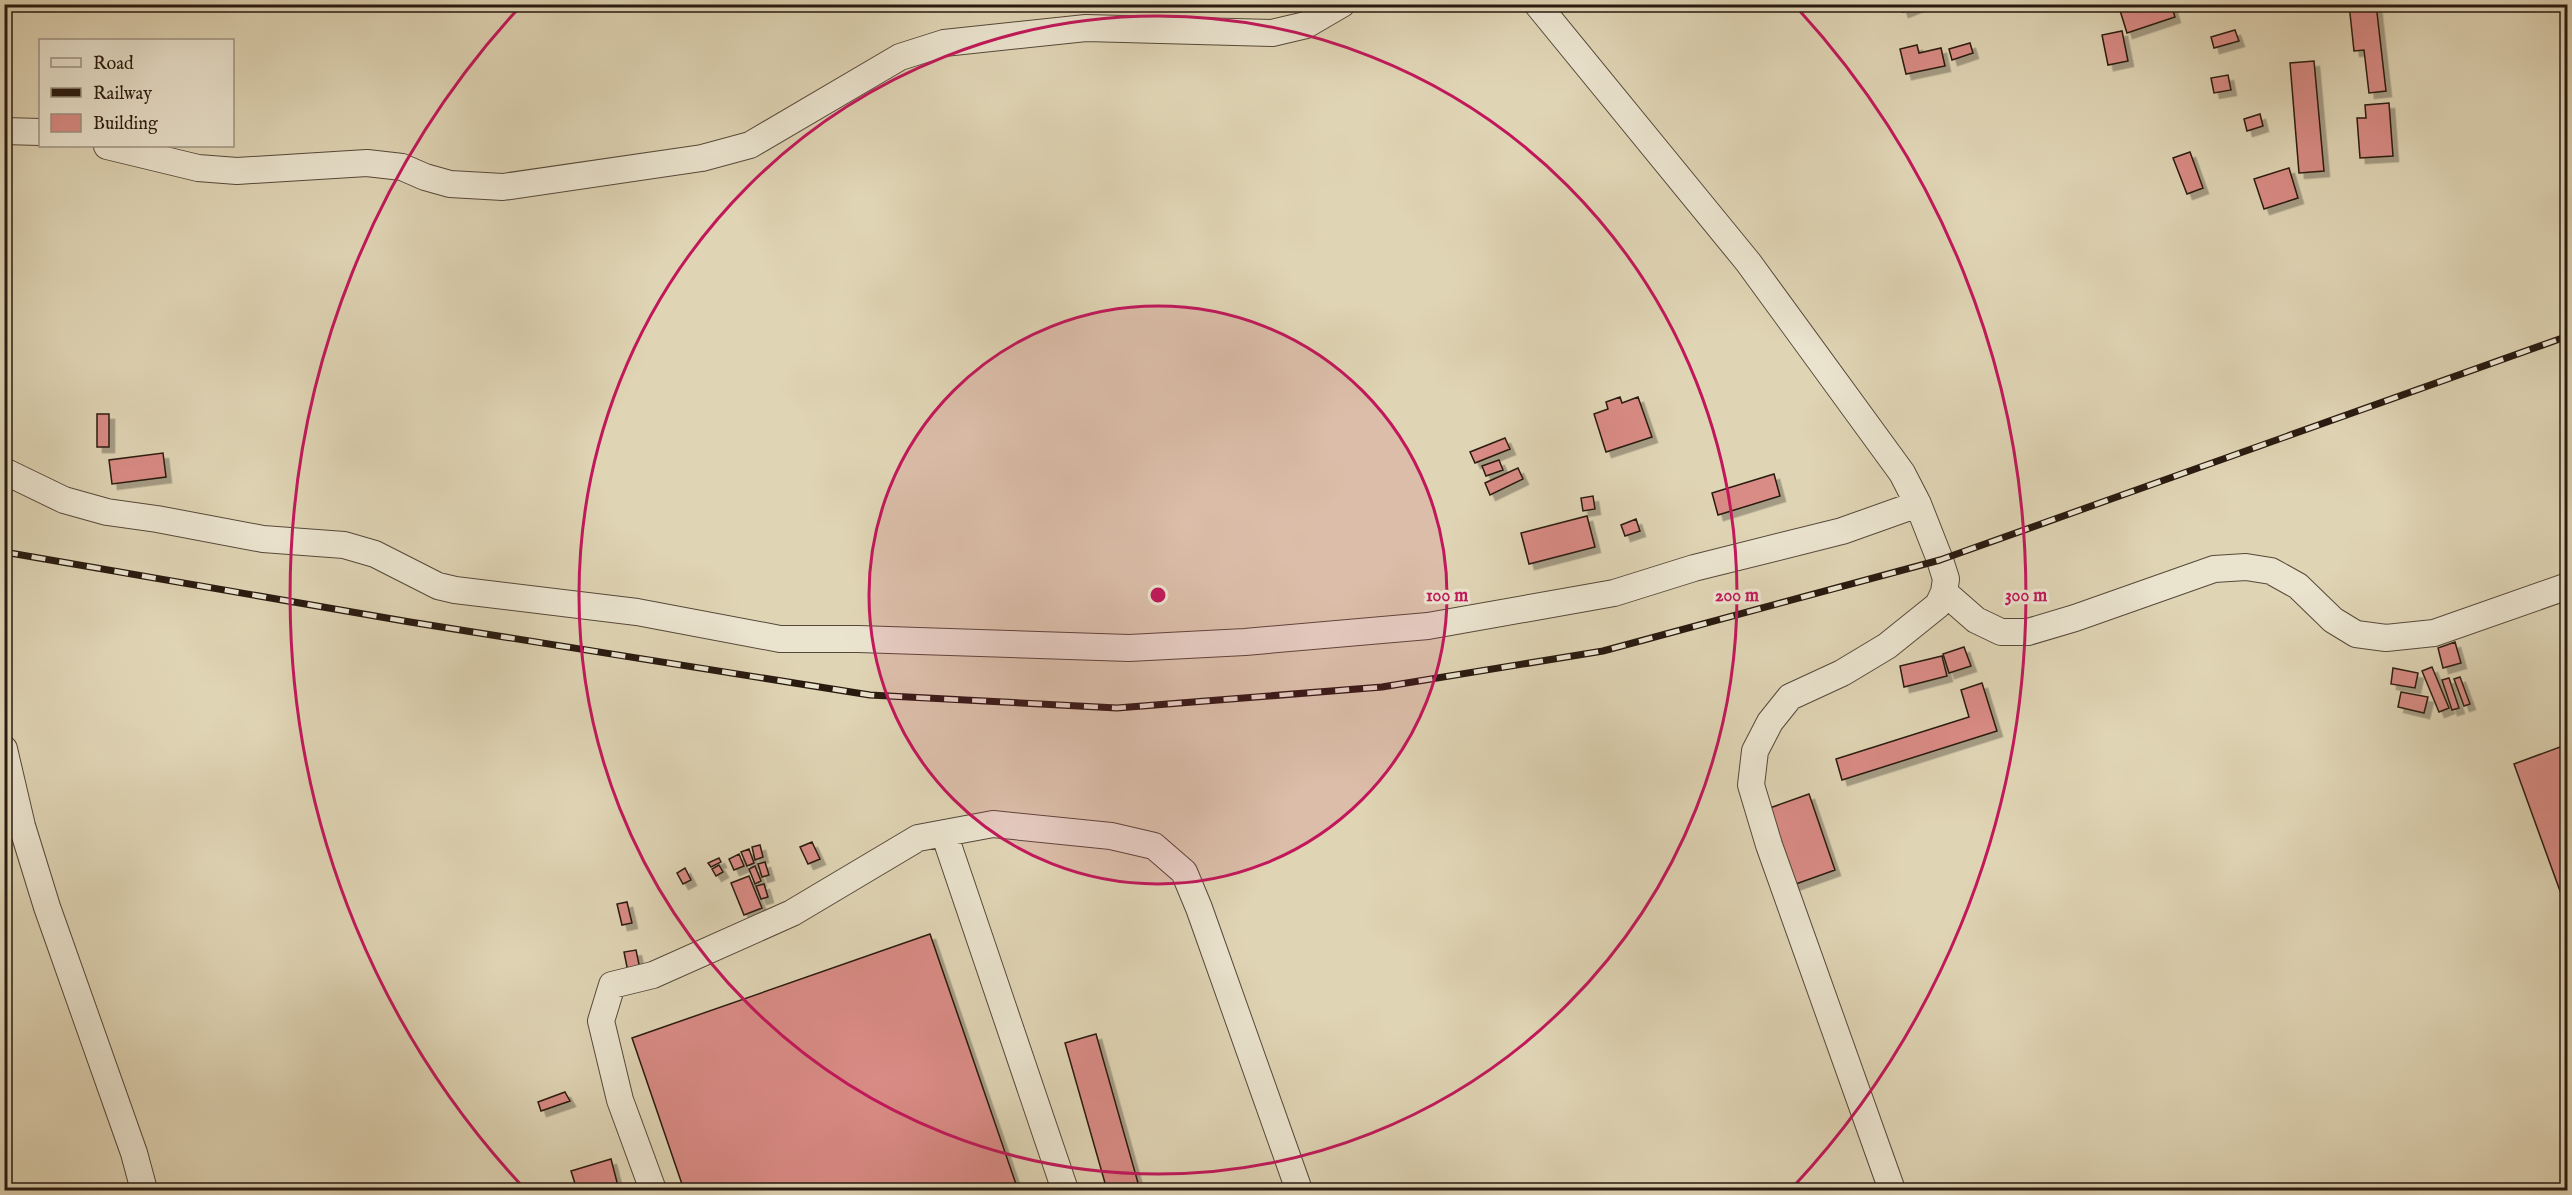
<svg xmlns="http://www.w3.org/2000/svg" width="2572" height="1195" font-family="'IM FELL English',serif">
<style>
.building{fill:#d98b85;stroke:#291a10;stroke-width:1.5;filter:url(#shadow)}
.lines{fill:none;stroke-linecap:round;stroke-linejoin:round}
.minor-casing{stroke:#564839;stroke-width:28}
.minor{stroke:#eae3ce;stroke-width:26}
.rail-casing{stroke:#291a10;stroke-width:7}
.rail{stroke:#eae3ce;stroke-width:4.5;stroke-dasharray:14;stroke-linecap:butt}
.ring{fill:none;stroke:#c2185b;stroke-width:3}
.centre{fill:#c2185b;stroke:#eae3ce;stroke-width:3}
.ring-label{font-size:18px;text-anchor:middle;font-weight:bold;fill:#c2185b;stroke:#eae3ce;stroke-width:6;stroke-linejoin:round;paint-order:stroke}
</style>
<defs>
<filter id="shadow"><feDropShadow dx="5.5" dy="5.5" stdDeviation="0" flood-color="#0004"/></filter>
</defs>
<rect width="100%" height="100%" fill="#dfd4b4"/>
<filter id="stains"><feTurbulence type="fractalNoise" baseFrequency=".00333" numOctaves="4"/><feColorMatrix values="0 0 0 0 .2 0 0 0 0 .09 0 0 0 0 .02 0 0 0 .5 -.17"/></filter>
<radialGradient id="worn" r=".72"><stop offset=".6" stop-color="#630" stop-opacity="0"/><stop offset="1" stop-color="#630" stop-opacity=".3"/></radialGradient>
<path class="building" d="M1900 4H1923L1903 12Z
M2118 4H2140L2141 9 2151 4H2171L2175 17 2127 33Z
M2349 4H2376L2386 91 2369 93 2364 50 2354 51Z
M2235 30 2239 41 2214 48 2211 37Z
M2122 31 2128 61 2108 65 2102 35Z
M1970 43 1973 53 1952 60 1949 49Z
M1917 45 1919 53 1941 48 1945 66 1906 74 1900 49Z
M2314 61 2324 171 2299 173 2290 63Z
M2228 75 2231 90 2214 93 2211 78Z
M2389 103 2393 156 2360 158 2357 118H2366L2365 105Z
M2260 114 2263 126 2247 131 2244 119Z
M2190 152 2203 188 2187 194 2173 158Z
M2289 168 2298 198 2264 209 2254 179Z
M1620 397 1622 403 1638 397 1652 437 1606 452 1594 414 1608 409 1606 402Z
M97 414H109V447H97Z
M1505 438 1510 449 1475 463 1470 452Z
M163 453 166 477 112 484 109 460Z
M1499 460 1503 470 1486 476 1482 466Z
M1518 468 1523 479 1490 495 1485 483Z
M1774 474 1780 496 1718 515 1712 493Z
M1593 496 1595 509 1583 511 1581 498Z
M1587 516 1595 547 1529 564 1521 533Z
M1636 519 1640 531 1625 536 1621 525Z
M2455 642 2461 663 2443 668 2438 648Z
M1964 647 1971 666 1949 673 1943 654Z
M1942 656 1947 676 1904 687 1900 666Z
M2432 667 2449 708 2439 712 2422 671Z
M2393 668 2418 673 2415 688 2391 684Z
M2460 677 2470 704 2464 706 2454 679Z
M2449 678 2459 708 2452 710 2442 680Z
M1982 683 1997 731 1842 780 1836 759 1969 717 1961 690Z
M2401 692 2428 697 2424 713 2398 707Z
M2568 744V913L2514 764Z
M1809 794 1835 870 1793 885 1767 809Z
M812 842 820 859 808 864 800 847Z
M760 845 763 857 755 860 752 847Z
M749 849 754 863 747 866 741 852Z
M739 854 744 866 734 870 729 859Z
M719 858 721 862 711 867 708 863Z
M765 862 769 875 762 877 758 864Z
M719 865 723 872 716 876 712 869Z
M755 866 761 881 755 884 749 869Z
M685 868 691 880 683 884 677 873Z
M749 876 762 908 744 915 731 883Z
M764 884 768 897 761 899 756 886Z
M627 902 632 923 622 925 617 904Z
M930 934 1018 1190H684L632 1038Z
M636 950 640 969 628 972 624 952Z
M1096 1034 1140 1190H1107L1065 1043Z
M565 1092 570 1101 541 1111 538 1102Z
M611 1159 619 1190H577L571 1171Z"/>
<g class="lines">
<g class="minor-casing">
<path id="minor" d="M1537 4 1748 262 1902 473 1918 504 1940 560 1946 579 1944 592 1938 605 1887 646 1842 673 1790 697 1770 722 1755 751 1751 785 1769 845 1892 1190
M4 131 40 132
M107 146 198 168 237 171 367 163 402 167 425 177 450 184 503 187 702 158 750 145 900 57 944 43 1086 28 1272 33 1306 25 1342 4
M4 471 64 500 107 512 157 519 263 539 344 545 375 554 438 586 455 590 637 612 780 639H858L1129 648 1245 642 1428 626 1614 593 1694 568 1842 531 1918 504
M1944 592 1976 620 2001 632H2028L2075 618 2214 569 2246 567 2271 571 2298 586 2333 620 2356 634 2386 638 2434 633 2568 586
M4 749 22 826 47 907 134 1153 144 1190
M944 833 1065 1190
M653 1190 620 1100 601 1021 612 985 653 975 792 913 918 838 993 824 1111 836 1154 846 1184 872 1199 908 1299 1190"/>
</g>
<use href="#minor" class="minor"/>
<g class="rail-casing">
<path id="rail" d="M4 552 410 622 870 695 1117 708 1382 687 1603 651 1940 560 2568 336"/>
</g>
<use href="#rail" class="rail"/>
</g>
<circle cx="1158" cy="595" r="289" fill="#c2185b" fill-opacity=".12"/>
<g class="ring">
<circle cx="1158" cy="595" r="289"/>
<circle cx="1158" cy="595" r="579"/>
<path d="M523 1187A868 868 0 0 1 518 9M1798 9A868 868 0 0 1 1793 1187"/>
</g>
<circle cx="1158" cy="595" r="9" class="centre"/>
<g class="ring-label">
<text x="1447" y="601">100 m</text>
<text x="1737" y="601">200 m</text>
<text x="2026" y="601">300 m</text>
</g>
<rect width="2572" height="1195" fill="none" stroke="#dfd4b4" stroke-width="24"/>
<rect x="6" y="6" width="2560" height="1183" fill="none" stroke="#291a10" stroke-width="3"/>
<rect x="12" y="12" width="2548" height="1171" fill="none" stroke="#291a10" stroke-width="1.5"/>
<rect x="39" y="39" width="195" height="108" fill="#eae3ce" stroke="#9d9382" stroke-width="1.5"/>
<rect x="51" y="58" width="30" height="9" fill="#eae3ce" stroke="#9d9382" stroke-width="1.5"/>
<text x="93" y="69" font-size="18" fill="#291a10">Road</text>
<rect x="51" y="88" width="30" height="9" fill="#291a10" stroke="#9d9382" stroke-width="1.5"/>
<text x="93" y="99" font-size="18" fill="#291a10">Railway</text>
<rect x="51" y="114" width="30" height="18" fill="#d98b85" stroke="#9d9382" stroke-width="1.5"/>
<text x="93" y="129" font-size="18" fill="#291a10">Building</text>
<rect width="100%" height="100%" filter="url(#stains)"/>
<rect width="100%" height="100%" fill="url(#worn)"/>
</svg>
